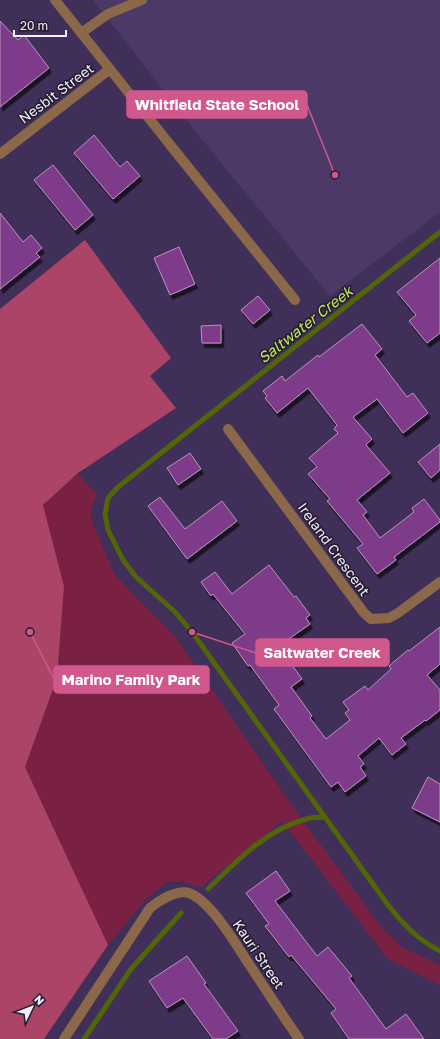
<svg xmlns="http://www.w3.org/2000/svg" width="440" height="1039" font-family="'Golos Text',sans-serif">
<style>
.built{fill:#4c3967}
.green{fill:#7a2143}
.forest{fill:#ab4467}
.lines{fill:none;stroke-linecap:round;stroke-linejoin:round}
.stream{stroke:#526507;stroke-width:5}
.building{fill:#7e3b89;stroke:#b894be;filter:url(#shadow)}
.lane{stroke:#8b6849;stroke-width:10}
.street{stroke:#8b6849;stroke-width:10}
.labels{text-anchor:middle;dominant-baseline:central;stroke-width:3;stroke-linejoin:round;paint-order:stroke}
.street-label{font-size:14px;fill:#f4effe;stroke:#231c2e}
.water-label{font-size:15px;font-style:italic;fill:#c4e75b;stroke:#231c2e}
.leader{fill:none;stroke:#d1588c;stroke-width:1.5}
.callout-dot{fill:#d1588c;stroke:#231c2e;stroke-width:1.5}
.callout{fill:#d1588c;stroke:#d1588c;stroke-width:1.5}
.callout-label{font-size:15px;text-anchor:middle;font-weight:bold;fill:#fff}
</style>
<defs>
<filter id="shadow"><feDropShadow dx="2.5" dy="4.5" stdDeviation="0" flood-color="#0009"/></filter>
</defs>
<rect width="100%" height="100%" fill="#402f58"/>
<path class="built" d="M93 0H440V212L330 296 200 137Z"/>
<path class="green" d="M78 473 98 496 93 501 91 518 114 574 177 639 295 810 382 928 402 947 440 965V985L388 959 282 821 201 887 181 881H169L147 898 108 945 25 767 57 678 64 586 43 505Z"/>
<path class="forest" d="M85 240 171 358 150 376 176 408 78 473 43 505 64 586 57 678 25 767 108 945 44 1039H0V309Z"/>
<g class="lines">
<path class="stream" d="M440 232 118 487 108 498 105 514 108 530 123 560 136 577 175 612 192 632 388 905C404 925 417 939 440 951
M208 889C236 861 266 830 306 819 312 817 319 817 325 817
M84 1039 131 969 181 913"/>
</g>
<path class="building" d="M0 21 18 40 24 35 49 68 0 107Z
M94 135 120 167 127 161 140 176 113 199 74 153Z
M53 165 93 215 75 230 34 180Z
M0 213 23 242 31 235 42 248 36 253 40 257 0 289Z
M179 247 195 284 170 295 154 258Z
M440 258V333L427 343 409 321 416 315 397 292Z
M258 296 270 310 253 324 241 310Z
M362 324 382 349 375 355 407 397 413 393 428 413 403 433 377 399 353 417 372 439 366 445 390 473 357 500 367 512 363 515 380 538 414 512 412 508 424 499 440 520V522L394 557 396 560 377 574 357 548 363 544 327 501 330 499 308 474 317 467 309 458 338 433 334 429 337 425 308 388 277 413 265 398 267 396 263 391 282 376 285 381 318 355 319 357Z
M221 325V343H202L201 326Z
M440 444V470L431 478 418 462Z
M190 453 201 469 178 485 167 468Z
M160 497 185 529 222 501 237 521 187 559 148 506Z
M269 565 294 597 296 596 310 615 306 618 310 624 283 643 287 647 282 651 302 679 291 687 312 716 310 718 326 739 350 720 345 713 349 710 343 702 365 686 368 690 391 669 389 666 408 650 409 651 440 627V664L427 675 440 690V710L426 721 425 720 401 738 406 744 392 755 379 738 358 756 364 764 360 767 366 776 345 792 338 782 331 787 274 709 279 705 250 665 248 666 232 643 245 634 213 594 211 596 201 582 215 572 232 594Z
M428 777 440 784V822L412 808Z
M276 871 290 891 275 901 317 956 328 947 352 976 349 978 386 1029 406 1014 424 1039H349L331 1013 336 1009 291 955 289 957 265 926 269 924 246 893Z
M187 956 206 983 204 984 238 1031 226 1039H213L183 998 167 1008 149 981Z"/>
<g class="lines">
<path class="lane" d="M81 33 108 14 142 0
M171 146 295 300"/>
<path class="street" d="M55 0 171 146
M0 154 110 69
M228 429 364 613 371 619 389 618 398 613 440 582
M64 1039 150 908C158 901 177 889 189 893 213 902 238 949 253 970 268 993 283 1016 299 1039"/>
</g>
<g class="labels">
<g class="street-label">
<text transform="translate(56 93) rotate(-37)">Nesbit Street</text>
<text transform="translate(334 549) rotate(54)">Ireland Crescent</text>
<text transform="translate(259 954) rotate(56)">Kauri Street</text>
</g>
<g class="water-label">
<text transform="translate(305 324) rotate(-38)">Saltwater Creek</text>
</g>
</g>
<path class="leader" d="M335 175L307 105M192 632L256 653M30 632L54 679"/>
<g class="callout-dot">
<circle cx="335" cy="175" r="4"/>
<circle cx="192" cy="632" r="4"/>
<circle cx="30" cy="632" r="4"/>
</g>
<g class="callout">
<rect x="127" y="91" width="180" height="27" rx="4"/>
<rect x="256" y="639" width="133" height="27" rx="4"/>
<rect x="54" y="666" width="155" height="27" rx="4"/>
</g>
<g class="callout-label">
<text x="217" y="110">Whitfield State School</text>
<text x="322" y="658">Saltwater Creek</text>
<text x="131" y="685">Marino Family Park</text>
</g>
<g transform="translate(32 1007) rotate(47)" stroke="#231c2e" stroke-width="3" paint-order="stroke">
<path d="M0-3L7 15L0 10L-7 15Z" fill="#f4effe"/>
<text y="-6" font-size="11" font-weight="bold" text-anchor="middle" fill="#f4effe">N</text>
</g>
<path d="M14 30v6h52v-6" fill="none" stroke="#f4effe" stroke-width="2"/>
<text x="20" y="30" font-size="12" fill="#f4effe" stroke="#231c2e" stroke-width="3" paint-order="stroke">20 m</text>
</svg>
